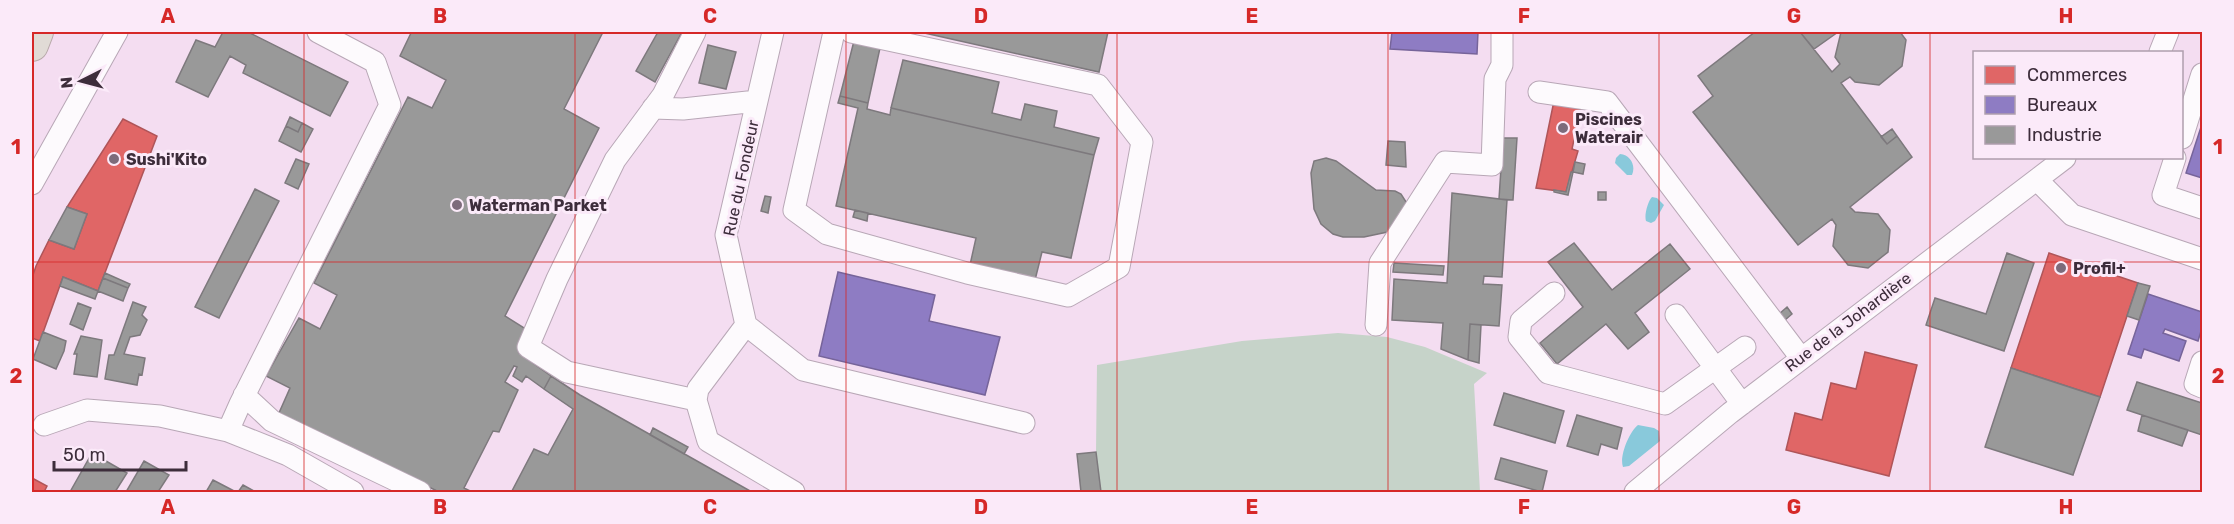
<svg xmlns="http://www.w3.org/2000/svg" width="2234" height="524" font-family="Rubik,sans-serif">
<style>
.green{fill:#c6d3c9}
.water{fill:#89c9db}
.shops{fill:#e06666;stroke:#af5559;stroke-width:1.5}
.offices{fill:#8e7cc3;stroke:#76649a;stroke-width:1.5}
.industry{fill:#999;stroke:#7d797d;stroke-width:1.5}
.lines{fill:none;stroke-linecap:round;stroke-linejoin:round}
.minor-casing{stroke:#b8a7b6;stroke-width:23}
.highway-casing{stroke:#b8a9aa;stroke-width:34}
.minor{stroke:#fdfafd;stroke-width:21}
.highway{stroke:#e1dbd6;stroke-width:32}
.grid{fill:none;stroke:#d62828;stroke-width:1.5;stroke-opacity:0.55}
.poi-dot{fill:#7d6b7b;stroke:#fbeaf9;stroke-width:2}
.labels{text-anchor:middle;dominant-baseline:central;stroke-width:6;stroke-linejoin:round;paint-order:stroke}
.poi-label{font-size:16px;font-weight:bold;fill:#3d2d3b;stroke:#fbeaf9;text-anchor:start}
.street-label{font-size:16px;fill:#3d2d3b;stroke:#fbeaf9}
.neatline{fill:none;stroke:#d62828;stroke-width:2}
.grid-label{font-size:20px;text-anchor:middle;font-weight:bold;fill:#d62828}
</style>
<rect width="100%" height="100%" fill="#f4ddf1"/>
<path class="green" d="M1338 333 1387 337 1425 347 1487 373 1474 384 1480 492H1101L1096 452 1097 365 1242 341Z"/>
<path class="water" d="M1620 154C1631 155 1636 166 1632 175H1627L1615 163 1616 158Z
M1652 197 1657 198 1664 205 1655 221 1651 223 1646 221C1644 215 1648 201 1652 197Z
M1638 425 1654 428 1659 431 1660 441 1629 466 1623 467C1619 457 1629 432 1638 425Z"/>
<path class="shops" d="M1554 101 1581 107 1572 149 1578 151 1566 192 1536 188Z
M123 119 157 136 98 291 63 277 40 341 32 338V278L36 266 49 240 74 249 87 214 67 207Z
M2049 253 2138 283 2100 397 2011 368Z
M1865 352 1917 365 1889 476 1786 450 1795 413 1822 420 1831 383 1856 389Z
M32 478 47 486 44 492H32Z"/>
<path class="offices" d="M1392 32H1478L1477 54 1390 49Z
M2202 124V178L2186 173Z
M838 272 935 295 929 321 1000 337 985 395 819 356Z
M2148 294 2202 312V328L2198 341 2165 329 2163 333 2186 341 2179 361 2144 349 2141 358 2128 354Z"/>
<path class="industry" d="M223 32H248L348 82 330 116 243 73 246 65 230 56 208 97 176 82 196 40 215 47Z
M408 32H603L564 109 599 128 505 316 529 331 519 353 551 376 544 389 526 376 522 382 513 376 517 367 514 366 505 382 518 390 499 432 493 431 464 488 472 492H439L279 413 290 388 266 376 299 318 320 329 337 295 314 283 408 97 432 108 446 80 400 56 411 33Z
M658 32H682L655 82 636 71Z
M920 32H1108L1099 72Z
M1755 32H1800L1832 72 1840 64 1835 57 1841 32H1900L1906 40 1902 66 1879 85 1855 82 1850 77 1841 83 1887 144 1897 136 1912 157 1850 207 1855 212 1878 214 1890 230 1888 252 1868 268 1848 265 1833 246 1836 225 1832 219 1798 245 1693 112 1713 96 1698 76Z
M1800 32H1838L1814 49Z
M854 41 880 48 868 103 840 96Z
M708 45 736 52 726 89 699 83Z
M903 60 999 82 992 113 1021 120 1025 104 1057 111 1054 127 1099 138 1094 155 891 108Z
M840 96 868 103 867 109 890 115 891 108 1094 155 1071 258 1042 252 1035 280 970 265 976 238 836 206 858 108 838 103Z
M290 117 302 123 298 132 286 126Z
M302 123 313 129 301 152 279 141 286 126 298 132Z
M1892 129 1897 136 1887 144 1881 137Z
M1503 138H1517L1513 200 1499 199Z
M1388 141 1405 142 1406 167 1386 165Z
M1326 158 1336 161 1376 190 1395 191 1401 194 1408 205 1392 231 1364 237H1343L1333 234 1321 224 1314 209 1311 173 1314 161Z
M296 159 309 164 298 189 285 183Z
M1575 162 1585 164 1583 174 1573 172Z
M1571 172H1573L1568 195 1554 192V190L1566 192Z
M255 189 279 201 219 318 195 307Z
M1598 192H1606V200H1598Z
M1452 193 1507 200 1502 277 1484 276 1483 284 1502 285 1499 326 1470 324 1468 360 1441 349 1443 323 1392 320 1394 279 1447 283Z
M765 196 771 197 768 213 761 211Z
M67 207 87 214 74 249 49 240Z
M855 210 868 213 867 221 853 217Z
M1574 243 1612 290 1670 244 1690 269 1635 313 1649 332 1628 349 1606 324 1557 364 1540 343 1583 307 1548 262Z
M2007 253 2034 263 2004 351 1926 325 1935 298 1986 314Z
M1394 263 1444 266 1443 275 1393 272Z
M105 273 130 284 128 288 103 278Z
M63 277 98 291 95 299 60 286Z
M103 278 128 288 123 301 98 291Z
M2138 283 2150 286 2139 320 2127 316Z
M133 302 146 307 142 315 147 320 140 335 130 337 124 354 145 358 142 375 139 374 137 385 105 379 109 355H114Z
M78 303 91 308 83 330 70 324Z
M1787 307 1792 314 1785 320 1779 314Z
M1470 324 1481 325 1479 363 1468 360Z
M43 332 66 341 64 351 56 369 33 359Z
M81 336 102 340 97 377 74 374 77 354H74Z
M2011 368 2100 397 2073 475 1985 447Z
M551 376 580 395 752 492H514L512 491 534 449 548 455 573 409 544 389Z
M2137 382 2202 403V435L2127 410Z
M1504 393 1564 411 1555 443 1494 425Z
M1577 415 1622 428 1617 449 1601 444 1598 455 1567 446Z
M2142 415 2188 430 2182 446 2138 431Z
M653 428 688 447 684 454 650 435Z
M1096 452 1101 492H1081L1077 454Z
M92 453 127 473 115 492H70Z
M1501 458 1547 471 1542 492 1495 479Z
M144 461 169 475 158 492H126Z
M213 480 236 492H206Z
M243 485 256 492H238Z"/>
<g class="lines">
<g class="minor-casing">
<path id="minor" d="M695 32 663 95 615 160 557 279 528 347 567 372 696 400
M834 32 794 210 827 234 967 273 1068 296 1119 267 1142 142 1098 85 851 32
M2160 52 2168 32
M1539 92 1607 102 1801 358
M653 108 683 109 757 101
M2182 138 2202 74
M2175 158 2163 195 2202 208
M2037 180 2072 215 2202 259
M32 184 117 32
M1554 293 1521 321 1519 337 1548 373 1665 404 1745 347
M1676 315 1742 404
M746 325 726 235 773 32
M746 325 803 370 1024 423
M746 325 698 389 696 400 708 441 794 492
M1376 325 1380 263 1445 162 1492 165 1495 79 1502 65V32
M2202 362 2195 384 2202 387
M244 395 272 421 420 492
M44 425 87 410 160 416 228 431 288 455 353 492
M228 431 240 404 390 105 375 62 318 32
M1635 492 1730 413 2065 158"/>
</g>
<g class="highway-casing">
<path id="highway" d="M32 45 37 32"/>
</g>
<use href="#minor" class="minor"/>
<use href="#highway" class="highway"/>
</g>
<path class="grid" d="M304 32V492M575 32V492M846 32V492M1117 32V492M1388 32V492M1659 32V492M1930 32V492M32 262H2202"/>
<g class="poi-dot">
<circle cx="1563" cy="128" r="6"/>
<circle cx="114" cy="159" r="6"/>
<circle cx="457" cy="205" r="6"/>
<circle cx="2061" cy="268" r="6"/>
</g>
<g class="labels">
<g class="poi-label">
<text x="1575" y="119">Piscines<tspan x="1575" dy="18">Waterair</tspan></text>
<text x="126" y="159">Sushi'Kito</text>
<text x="469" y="205">Waterman Parket</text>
<text x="2073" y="268">Profil+</text>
</g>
<g class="street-label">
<text transform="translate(741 178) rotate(-78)">Rue du Fondeur</text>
<text transform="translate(1848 322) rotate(-37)">Rue de la Johardière</text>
</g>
</g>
<rect width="2234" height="524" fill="none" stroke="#fbeaf9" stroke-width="66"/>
<rect x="1973" y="51" width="210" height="108" fill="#fbeaf9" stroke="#af9ead" stroke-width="1.5"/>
<rect x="1985" y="66" width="30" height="18" fill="#e06666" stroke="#af9ead" stroke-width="1.5"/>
<text x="2027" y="81" font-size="18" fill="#3d2d3b">Commerces</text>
<rect x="1985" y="96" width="30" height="18" fill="#8e7cc3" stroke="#af9ead" stroke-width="1.5"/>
<text x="2027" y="111" font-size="18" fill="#3d2d3b">Bureaux</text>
<rect x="1985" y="126" width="30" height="18" fill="#999999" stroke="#af9ead" stroke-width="1.5"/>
<text x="2027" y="141" font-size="18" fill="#3d2d3b">Industrie</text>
<g transform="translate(81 81) rotate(264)" stroke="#fbeaf9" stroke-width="4.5" paint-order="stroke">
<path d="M0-4.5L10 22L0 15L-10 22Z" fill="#3d2d3b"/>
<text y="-9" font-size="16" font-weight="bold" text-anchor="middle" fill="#3d2d3b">N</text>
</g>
<path d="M54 461v9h132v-9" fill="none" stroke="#3d2d3b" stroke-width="3"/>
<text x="63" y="461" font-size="18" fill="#3d2d3b" stroke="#fbeaf9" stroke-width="4.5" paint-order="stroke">50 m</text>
<rect x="33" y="33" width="2168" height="458" class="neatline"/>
<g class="grid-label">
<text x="168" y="23">A</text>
<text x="440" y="23">B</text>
<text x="710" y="23">C</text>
<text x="981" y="23">D</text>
<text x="1252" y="23">E</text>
<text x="1524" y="23">F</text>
<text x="1794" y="23">G</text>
<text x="2066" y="23">H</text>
<text x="16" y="154">1</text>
<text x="2218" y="154">1</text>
<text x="16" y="383">2</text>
<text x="2218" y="383">2</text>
<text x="168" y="514">A</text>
<text x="440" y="514">B</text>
<text x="710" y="514">C</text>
<text x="981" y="514">D</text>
<text x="1252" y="514">E</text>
<text x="1524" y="514">F</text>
<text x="1794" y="514">G</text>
<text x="2066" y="514">H</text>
</g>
</svg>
